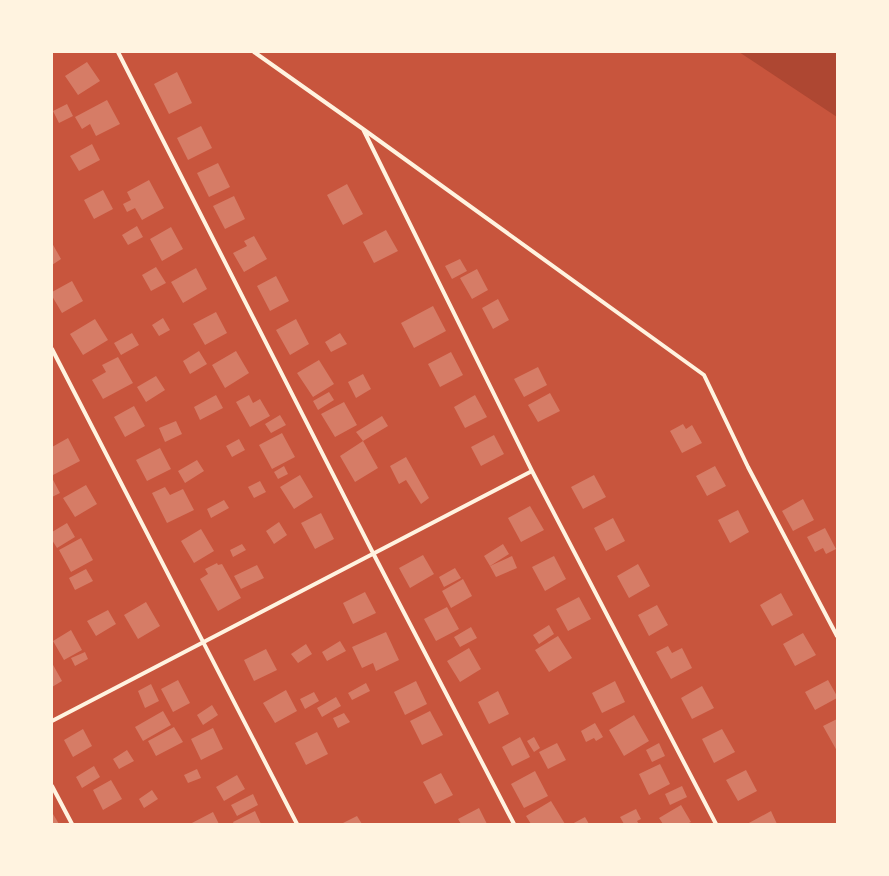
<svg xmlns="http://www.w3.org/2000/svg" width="889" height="876" font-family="'Playfair Display',serif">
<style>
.green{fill:#ae4732}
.building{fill:#d67c66}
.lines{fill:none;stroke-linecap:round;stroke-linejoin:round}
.minor{stroke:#fff3e0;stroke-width:4}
</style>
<rect width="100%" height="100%" fill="#c8553d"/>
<path class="green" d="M739 52H837V117Z"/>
<path class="building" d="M87 62 100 81 78 95 65 76Z
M177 72 192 103 169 114 154 84Z
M107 100 120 124 96 136 90 124 82 129 75 117Z
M67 104 73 116 59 123 53 111Z
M201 126 212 148 188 160 177 138Z
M92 144 100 160 79 171 70 156Z
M218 163 230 187 209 197 197 173Z
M149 180 164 208 142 220 135 208 127 212 123 204 131 200 127 192Z
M347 184 363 214 343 225 327 195Z
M103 190 113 209 94 219 84 200Z
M234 196 245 219 225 229 213 206Z
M137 226 143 237 128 245 122 235Z
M171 227 183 249 162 261 150 239Z
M386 230 398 251 374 263 363 242Z
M254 236 267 259 244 272 233 253 247 246 244 241Z
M52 243 61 259 52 265Z
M460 259 467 271 452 279 445 266Z
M156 267 166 283 151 291 142 275Z
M196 268 207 289 183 303 171 282Z
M477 269 488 290 472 299 460 278Z
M276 276 289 301 270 311 257 286Z
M72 281 83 301 62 313 52 296V292Z
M498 299 509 320 493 329 482 308Z
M433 306 446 331 414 348 401 323Z
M216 312 227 333 205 345 193 324Z
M163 318 170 330 159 336 152 325Z
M95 319 108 340 83 355 70 334Z
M296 319 309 344 290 355 276 330Z
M132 333 139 345 121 355 114 343Z
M340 333 347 344 331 352 325 342Z
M199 351 207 364 190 374 183 361Z
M236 351 249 373 225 388 212 365Z
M451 352 463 375 440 387 428 364Z
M118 357 133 383 103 399 92 380 106 372 102 365Z
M319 360 334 384 313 397 297 373Z
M538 367 547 385 524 397 514 379Z
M363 374 371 389 356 398 348 382Z
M156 376 165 390 146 402 137 387Z
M329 392 334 400 318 410 313 401Z
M550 393 560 411 538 422 528 405Z
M216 395 223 408 200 420 194 407Z
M249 395 253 403 260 399 270 416 250 427 236 402Z
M475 395 487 417 465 428 454 407Z
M344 402 357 425 335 437 321 414Z
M134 406 145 426 125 437 114 417Z
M280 415 286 425 271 433 265 424Z
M382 416 388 426 363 441 356 432Z
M176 421 182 434 165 442 159 428Z
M683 424 686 429 692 425 702 443 682 453 670 431Z
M282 433 295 457 272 469 259 445Z
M494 435 504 454 481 466 471 447Z
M68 438 80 461 53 475 52 473V447Z
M239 439 245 450 232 457 226 446Z
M363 441 378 468 355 482 340 456Z
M160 448 171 469 147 481 136 460Z
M406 457 429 498 421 504 406 480 399 484 390 466Z
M197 460 204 471 185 483 178 471Z
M284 466 288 474 278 479 274 472Z
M715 466 726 486 707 496 696 476Z
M300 475 313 497 294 509 280 487Z
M594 475 606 497 583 509 571 487Z
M52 478 60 493 52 497Z
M260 481 266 492 254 498 248 487Z
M86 485 97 504 75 517 63 498Z
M165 487 170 495 183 489 194 510 167 523 152 493Z
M803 499 814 520 793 531 782 511Z
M224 500 229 508 211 518 207 509Z
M530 506 544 530 521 542 508 518Z
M738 510 749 532 730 543 718 520Z
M321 513 334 539 315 549 301 523Z
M613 518 625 541 606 551 594 528Z
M279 522 287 535 274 544 266 531Z
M67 523 75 537 57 548 52 540V532Z
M825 528 836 549 826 554 823 548 815 552 807 537Z
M201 529 214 551 194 563 181 541Z
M81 538 93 560 71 572 59 550Z
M242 544 246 550 233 557 230 550Z
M503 544 509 554 490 566 512 556 517 568 496 577 490 566 484 556Z
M423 555 434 574 410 588 399 568Z
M554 556 566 579 545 591 532 567Z
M217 563 218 565 222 564 241 598 218 611 200 579 208 574 205 569Z
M638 564 650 586 629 598 617 576Z
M257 565 264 578 241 589 234 576Z
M455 568 461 578 444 587 439 577Z
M86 569 93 581 75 590 69 578Z
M463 579 472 596 451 608 442 591Z
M365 592 376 613 353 624 343 603Z
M781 593 793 615 772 626 760 605Z
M579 597 591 619 568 631 556 609Z
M146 602 160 626 138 639 124 615Z
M657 605 668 625 649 636 638 615Z
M447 607 459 629 436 641 424 619Z
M108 610 116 624 96 636 87 621Z
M549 625 554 634 539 644 533 635Z
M471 627 477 638 460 647 454 637Z
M71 630 82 650 64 660 53 641Z
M386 632 399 660 376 671 373 663 362 668 352 647Z
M803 633 816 655 795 666 783 644Z
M558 636 572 658 549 672 535 650Z
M340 641 346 651 327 661 322 652Z
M306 644 312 654 298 663 291 654Z
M668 646 672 653 682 648 692 668 671 679 656 652Z
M469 648 481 669 460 682 447 661Z
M266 649 277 670 254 681 244 660Z
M85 652 88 659 75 666 71 658Z
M52 663 62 681 52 687Z
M178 680 190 703 173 712 161 689Z
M828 680 837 696V698L815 710 805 692Z
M416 681 427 704 405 715 394 692Z
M615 681 625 702 602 713 592 693Z
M366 683 370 691 352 700 348 693Z
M151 684 159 701 145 708 138 691Z
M702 686 714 708 692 719 681 698Z
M286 690 297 711 275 723 263 703Z
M498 691 509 714 489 724 478 702Z
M314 692 319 701 305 709 300 699Z
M336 697 341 706 322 717 317 708Z
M212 705 218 715 203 725 197 715Z
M163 711 171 725 143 741 135 727Z
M430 711 443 735 422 745 410 721Z
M344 713 350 722 338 728 333 718Z
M634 715 649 741 624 756 609 730Z
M837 719V751L823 726Z
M595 723 603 737 596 741 594 738 586 742 581 731Z
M174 727 183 742 156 756 148 741Z
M213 728 223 749 201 760 191 739Z
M83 729 92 746 73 757 64 740Z
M722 729 735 752 714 763 702 739Z
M317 732 328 754 306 765 295 743Z
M520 737 530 757 512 766 502 747Z
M534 737 540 748 534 752 527 741Z
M557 743 566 760 548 769 539 752Z
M659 743 665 756 652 762 646 750Z
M127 750 134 761 119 769 113 759Z
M660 764 670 784 649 795 639 774Z
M94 766 100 777 82 788 76 777Z
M197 769 201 778 188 783 184 775Z
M746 770 757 791 738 801 726 780Z
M535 771 548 796 524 808 511 784Z
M441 773 453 795 435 804 423 782Z
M237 775 245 789 224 801 216 787Z
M111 780 122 799 103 810 93 790Z
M682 786 687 797 670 805 665 794Z
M152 790 158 799 144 808 139 799Z
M253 794 258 805 237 816 231 805Z
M551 801 565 824H531L526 816Z
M681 805 691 822 687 824H663L659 818Z
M479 808 487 824H461L458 819Z
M636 809 641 819 637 821 639 824H624L620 817Z
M255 811 261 824H234L233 822Z
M771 811 777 824H747Z
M213 812 219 824H190Z
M52 814H53L59 824H52Z
M357 816 362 824H341Z
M585 817 589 824H572Z"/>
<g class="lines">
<path class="minor" d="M118 52 373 553 514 824
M254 52 363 129 704 375 748 467 837 636
M363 129 532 471 716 824
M52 349 297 824
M52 721 532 471
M52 786 72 824"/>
</g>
<rect width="889" height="876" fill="none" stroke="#fff3e0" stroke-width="106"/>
</svg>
